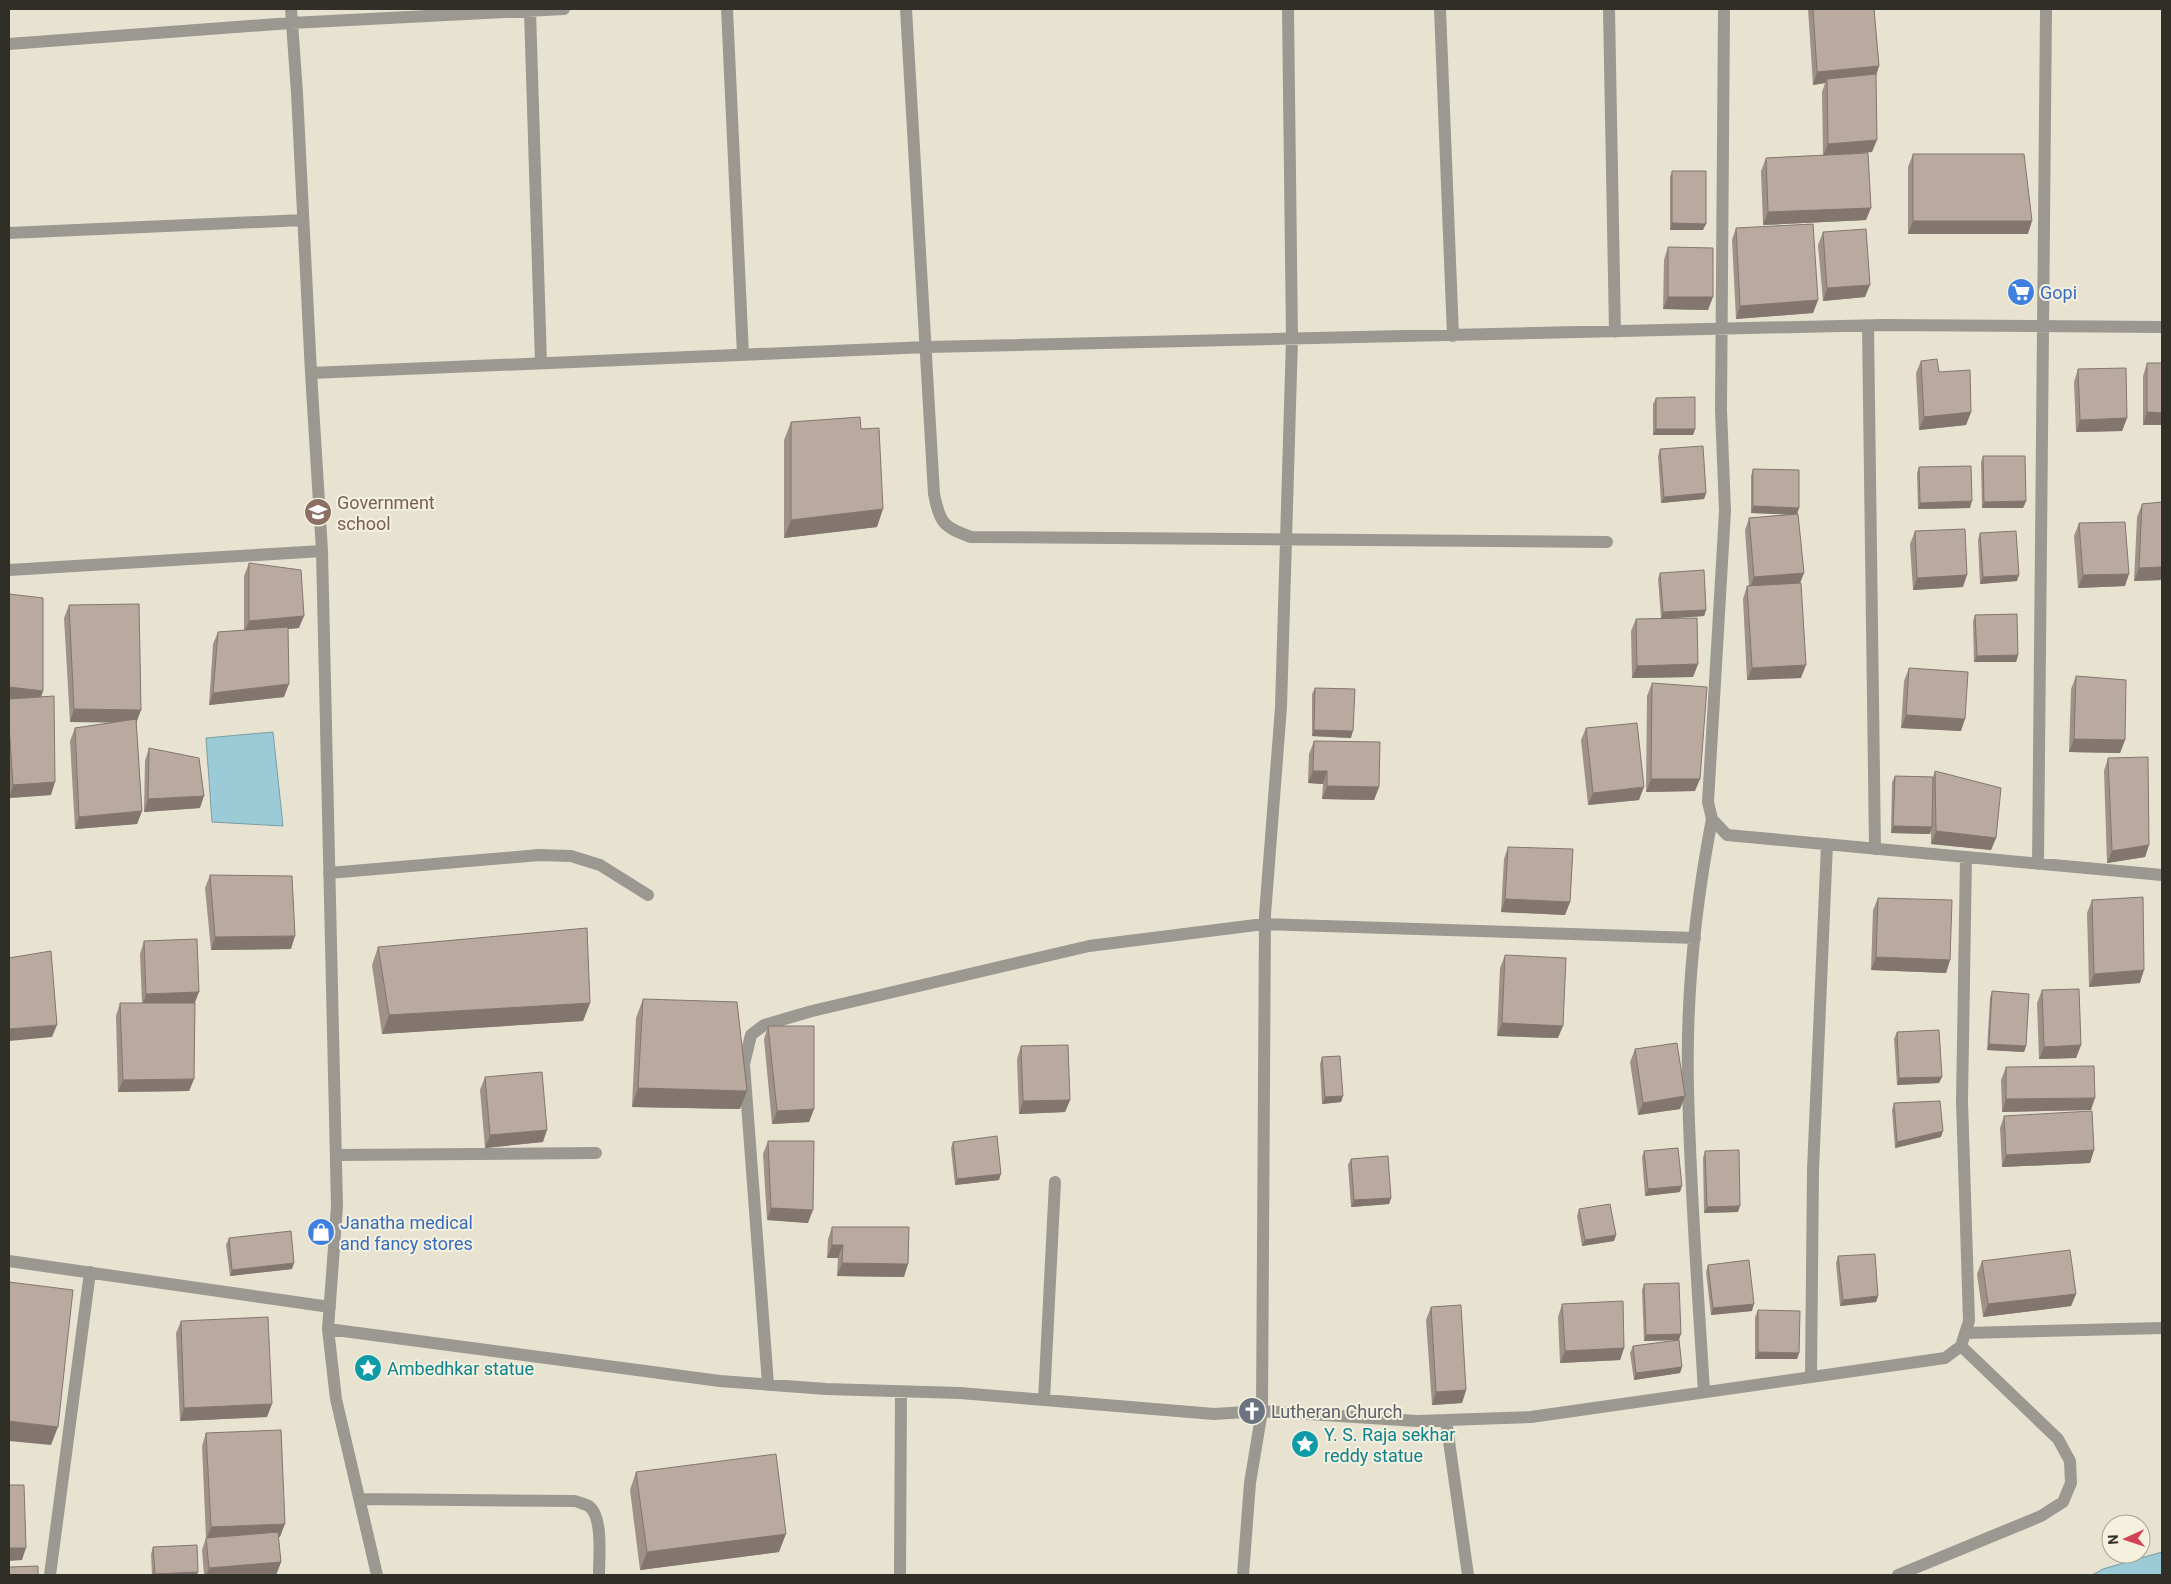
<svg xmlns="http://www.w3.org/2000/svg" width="2171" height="1584" font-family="Roboto,sans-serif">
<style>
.water{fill:#9acbd7;stroke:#7a9ca2}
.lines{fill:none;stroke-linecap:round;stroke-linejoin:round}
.minor{stroke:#9b9891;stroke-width:12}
.wall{fill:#9f9188}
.shaded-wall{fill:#82766f}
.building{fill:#b9a99e;stroke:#82766f}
.labels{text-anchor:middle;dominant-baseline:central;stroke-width:4;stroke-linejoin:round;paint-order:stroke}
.shop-label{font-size:18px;fill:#366cbe;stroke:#f5f1de;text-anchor:start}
.education-label{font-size:18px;fill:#785e54;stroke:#f5f1de;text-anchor:start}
.culture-label{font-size:18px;fill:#0d838f;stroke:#f5f1de;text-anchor:start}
.worship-label{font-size:18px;fill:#5b616d;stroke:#f5f1de;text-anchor:start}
</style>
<rect width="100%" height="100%" fill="#e8e3d1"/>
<path class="water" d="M273 732 283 826 212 822 206 738Z
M2162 1552V1575H2092L2103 1569Z"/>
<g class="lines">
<path class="minor" d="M291 9 297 93 311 373 322 551 337 1206 328 1329 336 1399 377 1575
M727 9 743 355
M906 9 934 494C940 523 943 527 971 537L1607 542
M1440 9 1453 336
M1609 9 1615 332
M1724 9 1721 410 1725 511 1708 802 1712 819 1727 835 2162 875
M530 11 541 363
M9 44 291 23 564 9
M9 233 303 220
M1868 326 1875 849
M311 373 927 347 1883 325 2162 327
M9 570 322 551
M2038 864 2046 9
M329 873 539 855 571 856 600 865 648 895
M336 1155 596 1153
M9 1261 330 1307
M328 1329 720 1381 826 1389 960 1393 1214 1414 1262 1411 1265 915 1281 707 1292 339 1288 9
M1965 1333 2162 1328
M1811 1376 1813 1170 1827 844
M768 1384 744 1064 751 1035 764 1025 812 1011 1089 946 1264 924 1695 938
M1704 1392C1698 1290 1690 1188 1688 1086 1686 997 1695 907 1712 819
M1044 1400 1055 1182
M1446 1420 1468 1575
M360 1499 575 1501C580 1503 586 1504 590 1507 603 1519 599 1557 599 1575
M50 1575 90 1272
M900 1575 901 1392
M1243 1575 1250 1483 1262 1411 1417 1421 1531 1417 1945 1358 1961 1346 1969 1321 1962 1101 1966 857
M1898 1575 2041 1516 2063 1502 2071 1483 2070 1461 2058 1439 1961 1346"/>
</g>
<path class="wall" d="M1808 9H1874L1879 66 1876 75 1872 152 1851 154 1866 220 1763 225 1761 171 1766 158 1823 155 1822 92 1825 83 1813 85Z
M1913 154 2028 234H1908V167Z
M1672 171 1703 230H1670V177Z
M1736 228 1818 300 1813 313 1736 319 1732 240Z
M1823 232 1865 297 1823 301 1818 245Z
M1668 247 1708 310 1663 309 1664 260Z
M1921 361 1939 372 1971 412 1966 425 1919 430 1916 373Z
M2147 363 2162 425H2143V376Z
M2078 369 2127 418 2122 431 2076 432 2074 382Z
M1656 398 1695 429 1693 435H1653V404Z
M791 422 861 429 877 527 784 538V440Z
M1660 449 1706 493 1704 499 1661 503 1658 456Z
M1983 456 2026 501 2023 508H1982L1981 462Z
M1919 467 1970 508 1918 509 1917 473Z
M1753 469 1797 514 1800 583 1801 678 1747 680 1743 599 1747 586H1749L1745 530 1749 518 1791 514 1751 513V476Z
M2162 502V580L2134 581 2137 517 2142 504Z
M2079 523 2125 586 2078 588 2074 536Z
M1915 531 1963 587 1913 590 1910 544Z
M1980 533 2017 581 1980 584 1978 540Z
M249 563 299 628 288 629 284 697 209 705 213 644 218 632 244 630V576Z
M1660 573 1706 610 1704 616 1671 618 1698 664 1693 677 1632 678 1631 631 1636 619 1661 618 1658 579Z
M9 594 41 697 51 795 9 798Z
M69 605 141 710 136 723 142 811 137 824 75 829 70 741 75 728 115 722H70L64 618Z
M1975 615 2018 655 2016 662H1974L1973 621Z
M1909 668 1961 731 1901 728 1904 681Z
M2076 676 2125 740 2120 753 2069 752 2071 689Z
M1652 683 1695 791 1646 792 1647 696Z
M1315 688 1351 738 1312 736V694Z
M1586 728 1639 800 1588 805 1581 740Z
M1314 741 1379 787 1374 800 1322 799 1323 784 1308 783 1309 754Z
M149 748 200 808 144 812 145 761Z
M2108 758 2149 845 2145 857 2107 863 2104 771Z
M1935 771 1996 838 1991 850 1931 844V830L1930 834 1891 833 1892 782 1895 776 1933 777Z
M1508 847 1570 902 1565 915 1501 912 1504 859Z
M210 875 291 949 211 950 205 888Z
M1878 898 1950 960 1946 973 1871 970 1873 910Z
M2092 900 2140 983 2089 987 2087 913Z
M144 941 195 1005 194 1079 189 1091 118 1092 116 1016 120 1003H142L140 954Z
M378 947 590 1003 583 1021 382 1034 372 965Z
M1505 955 1558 1038 1497 1036 1500 968Z
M2042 990 2081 1045 2076 1058 2039 1059 2037 1003Z
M1992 991 2026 1046 2024 1052 1987 1050 1990 998Z
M643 999 740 1109 632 1107 636 1018Z
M768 1026 814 1109 809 1122 772 1124 764 1039Z
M1897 1032 1939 1083 1897 1085 1894 1039Z
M1021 1046 1070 1100 1065 1112 1019 1114 1017 1059Z
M1635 1049 1685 1096 1680 1109 1638 1115 1630 1062Z
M1322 1057 1343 1096 1341 1102 1322 1104 1320 1064Z
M2006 1067 2091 1110 2002 1112 2001 1080Z
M485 1077 543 1142 485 1148 480 1090Z
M1894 1103 1941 1137 1895 1148 1892 1110Z
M2004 1116 2094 1150 2090 1163 2002 1167 2000 1128Z
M768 1141 808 1223 767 1220 763 1154Z
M953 1142 999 1180 955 1185 951 1148Z
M1644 1151 1680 1192 1645 1196 1642 1157Z
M1705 1151 1738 1212 1704 1213 1703 1158Z
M1351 1159 1391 1198 1389 1204 1351 1207 1348 1165Z
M1579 1209 1616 1235 1614 1241 1582 1246 1577 1216Z
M832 1227 904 1277 837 1276 838 1258H827L828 1239Z
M229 1238 292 1269 230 1276 226 1245Z
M1838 1256 1878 1296 1876 1302 1840 1306 1836 1263Z
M1982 1261 2076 1294 2071 1306 1983 1317 1977 1274Z
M1708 1265 1752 1311 1711 1315 1706 1272Z
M1644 1284 1679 1340 1682 1367 1680 1373 1634 1380 1630 1353 1633 1346 1678 1340 1644 1341 1642 1290Z
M1562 1304 1624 1348 1620 1360 1560 1363 1558 1317Z
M1431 1307 1466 1390 1462 1403 1432 1405 1426 1320Z
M1758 1310 1799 1353 1797 1359H1755V1317Z
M181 1321 267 1417 180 1421 176 1333Z
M206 1433 280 1537H278L281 1562 276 1575H204L202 1550 206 1538 202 1446Z
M636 1472 779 1552 640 1570 630 1490Z
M153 1547 197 1575H152L151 1554Z"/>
<path class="shaded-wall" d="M1879 66 1875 79H1827L1825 83 1813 85 1817 72Z
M1877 140 1872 152 1823 156 1828 144Z
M1871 208 1866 220 1763 225 1768 212Z
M1913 221H2032L2028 234H1908Z
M1672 223 1706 224 1703 230H1670Z
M1870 285 1865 297 1823 301 1827 288Z
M1668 297H1713L1708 310 1663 309Z
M1818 300 1813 313 1736 319 1740 306Z
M1971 412 1966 425 1919 430 1924 417Z
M2147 412 2162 413V425H2143Z
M2127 418 2122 431 2076 432 2080 420Z
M1656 429H1695L1693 435H1653Z
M1706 493 1704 499 1661 503 1664 497Z
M1972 501 1970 508 1918 509 1920 503Z
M2026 501 2023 508H1982L1984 502Z
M1753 506 1799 508 1797 515 1751 513Z
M883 509 877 527 784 538 791 520Z
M2162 567V580L2134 581 2139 568Z
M1804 573 1799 586 1749 590 1754 577Z
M2129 574 2125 586 2078 588 2083 575Z
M1967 575 1963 587 1913 590 1917 578Z
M2019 575 2017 581 1980 584 1983 577Z
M1706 610 1704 616 1661 619 1663 612Z
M304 616 299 628 244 633 249 621Z
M2018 655 2016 662H1974L1977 656Z
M1698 664 1693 677 1632 678 1637 666Z
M1806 665 1801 678 1747 680 1752 668Z
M289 684 284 697 209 705 213 693Z
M9 687 43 691 39 704 9 700Z
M74 709 141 710 136 723 70 722Z
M1906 715 1965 719 1961 731 1901 728Z
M1314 730 1353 731 1351 738 1312 736Z
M2074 739 2125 740 2120 753 2069 752Z
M1313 771H1327L1323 784 1308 783Z
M1651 779H1700L1695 791 1646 792Z
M55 782 51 795 9 798 13 785Z
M1327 786 1379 787 1374 800 1322 799Z
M1644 787 1639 800 1588 805 1593 793Z
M204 796 200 808 144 812 148 799Z
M142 811 137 824 75 829 79 817Z
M1893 826 1932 827 1930 834 1891 833Z
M1936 831 1996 838 1991 850 1931 844Z
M2149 845 2145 857 2107 863 2112 851Z
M1505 899 1570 902 1565 915 1501 912Z
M295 936 291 949 211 950 215 937Z
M1876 957 1950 960 1946 973 1871 970Z
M2144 970 2140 983 2089 987 2094 974Z
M199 992 194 1005 142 1007 146 994Z
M590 1003 583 1021 382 1034 389 1015Z
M1502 1023 1563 1026 1558 1038 1497 1036Z
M57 1025 52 1037 9 1041V1029Z
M1989 1044 2026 1046 2024 1052 1987 1050Z
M2081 1045 2076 1058 2039 1059 2044 1047Z
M1942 1077 1939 1083 1897 1085 1899 1078Z
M194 1079 189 1091 118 1092 123 1080Z
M638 1088 747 1091 740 1109 632 1107Z
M1343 1096 1341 1102 1322 1104 1325 1097Z
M1685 1096 1680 1109 1638 1115 1643 1103Z
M2095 1098 2091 1110 2002 1112 2006 1099Z
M1070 1100 1065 1112 1019 1114 1023 1101Z
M814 1109 809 1122 772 1124 777 1111Z
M547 1130 543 1142 485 1148 490 1135Z
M1943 1131 1941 1137 1895 1148 1897 1142Z
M2094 1150 2090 1163 2002 1167 2006 1155Z
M1001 1174 999 1180 955 1185 957 1179Z
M1682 1186 1680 1192 1645 1196 1648 1189Z
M1391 1198 1389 1204 1351 1207 1354 1200Z
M1740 1206 1738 1212 1704 1213 1707 1207Z
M771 1208 813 1210 808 1223 767 1220Z
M1616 1235 1614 1241 1582 1246 1585 1240Z
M832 1245H843L838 1258H827Z
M294 1263 292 1269 230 1276 232 1270Z
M842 1263 908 1264 904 1277 837 1276Z
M2076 1294 2071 1306 1983 1317 1988 1304Z
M1878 1296 1876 1302 1840 1306 1843 1300Z
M1754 1304 1752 1311 1711 1315 1713 1308Z
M1681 1334 1679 1340 1644 1341 1646 1335Z
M1624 1348 1620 1360 1560 1363 1565 1351Z
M1758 1352 1799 1353 1797 1359H1755Z
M1682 1367 1680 1373 1634 1380 1636 1373Z
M1466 1390 1462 1403 1432 1405 1436 1392Z
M272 1404 267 1417 180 1421 184 1408Z
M9 1421 58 1427 51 1445 9 1441Z
M285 1524 280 1537 206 1540 211 1527Z
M786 1534 779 1552 640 1570 647 1552Z
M9 1548H26L22 1560 9 1561Z
M281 1562 276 1575H206L209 1568Z
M198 1572 197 1575H154L155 1574Z"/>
<path class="building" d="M1813 9H1874L1879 66 1817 72Z
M1876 74 1877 140 1828 144 1827 79Z
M1868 153 1871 208 1768 212 1766 158Z
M1913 154H2024L2032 221H1913Z
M1672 171H1706V224L1672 223Z
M1813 224 1818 300 1740 306 1736 228Z
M1866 229 1870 285 1827 288 1823 232Z
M1668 247 1713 248V297H1668Z
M1937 359 1939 372 1970 370 1971 412 1924 417 1921 361Z
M2147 363H2162V413L2147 412Z
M2126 368 2127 418 2080 420 2078 369Z
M1695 397V429H1656V398Z
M860 417 861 429 879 428 883 509 791 520V422Z
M1703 446 1706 493 1664 497 1660 449Z
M1983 456H2025L2026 501 1984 502Z
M1971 466 1972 501 1920 503 1919 467Z
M1753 469 1799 470V508L1753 506Z
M2162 502V567L2139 568 2142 504Z
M1798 514 1804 573 1754 577 1749 518Z
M2125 522 2129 574 2083 575 2079 523Z
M1965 529 1967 575 1917 578 1915 531Z
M2016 531 2019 575 1983 577 1980 533Z
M249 563 301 570 304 616 249 621Z
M1704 570 1706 610 1663 612 1660 573Z
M1801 583 1806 665 1752 668 1747 586Z
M9 594 43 598V691L9 687Z
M139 604 141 710 74 709 69 605Z
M2017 614 2018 655 1977 656 1975 615Z
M1697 618 1698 664 1637 666 1636 619Z
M288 627 289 684 213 693 218 632Z
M1909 668 1968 672 1965 719 1906 715Z
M2076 676 2126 680 2125 740 2074 739Z
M1652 683 1707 687 1700 779H1651Z
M1315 688 1355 689 1353 731 1314 730Z
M54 696 55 782 13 785 9 725V699Z
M136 719 142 811 79 817 75 728Z
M1637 723 1644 787 1593 793 1586 728Z
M1314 741 1380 742 1379 787 1327 786V771H1313Z
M149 748 199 758 204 796 148 799Z
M2148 757 2149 845 2112 851 2108 758Z
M1935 771 2001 788 1996 838 1936 831Z
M1895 776 1933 777 1932 827 1893 826Z
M1508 847 1573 849 1570 902 1505 899Z
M210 875 292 876 295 936 215 937Z
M2143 897 2144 970 2094 974 2092 900Z
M1878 898 1952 900 1950 960 1876 957Z
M587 928 590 1003 389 1015 378 947Z
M197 939 199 992 146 994 144 941Z
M51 951 57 1025 9 1029V958Z
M1505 955 1566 958 1563 1026 1502 1023Z
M2079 989 2081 1045 2044 1047 2042 990Z
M1992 991 2029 994 2026 1046 1989 1044Z
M643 999 737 1002 747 1091 638 1088Z
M120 1003H195L194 1079 123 1080Z
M768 1026H814V1109L777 1111Z
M1939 1030 1942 1077 1899 1078 1897 1032Z
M1677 1043 1685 1096 1643 1103 1635 1049Z
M1068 1045 1070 1100 1023 1101 1021 1046Z
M1340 1056 1343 1096 1325 1097 1322 1057Z
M2094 1066 2095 1098 2006 1099V1067Z
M542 1072 547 1130 490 1135 485 1077Z
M1940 1101 1943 1131 1897 1142 1894 1103Z
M2092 1111 2094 1150 2006 1155 2004 1116Z
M997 1136 1001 1174 957 1179 953 1142Z
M768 1141H814L813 1210 771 1208Z
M1678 1148 1682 1186 1648 1189 1644 1151Z
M1739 1150 1740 1206 1707 1207 1705 1151Z
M1388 1156 1391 1198 1354 1200 1351 1159Z
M1610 1204 1616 1235 1585 1240 1579 1209Z
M832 1227H909L908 1264 842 1263 843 1245H832Z
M291 1231 294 1263 232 1270 229 1238Z
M2070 1250 2076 1294 1988 1304 1982 1261Z
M1875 1254 1878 1296 1843 1300 1838 1256Z
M1749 1260 1754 1304 1713 1308 1708 1265Z
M9 1282 73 1290 58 1427 9 1421Z
M1679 1283 1681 1334 1646 1335 1644 1284Z
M1623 1301 1624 1348 1565 1351 1562 1304Z
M1461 1305 1466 1390 1436 1392 1431 1307Z
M1758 1310 1800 1311 1799 1353 1758 1352Z
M268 1317 272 1404 184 1408 181 1321Z
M1679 1340 1682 1367 1636 1373 1633 1346Z
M281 1430 285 1524 211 1527 206 1433Z
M776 1454 786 1534 647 1552 636 1472Z
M9 1485H24L26 1548H9Z
M278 1532 281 1562 209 1568 206 1538Z
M197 1545 198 1572 155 1574 153 1547Z
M38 1566V1575H9V1567Z"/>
<defs>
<g id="supermarket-disc" transform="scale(1.4375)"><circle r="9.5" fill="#3f7fe0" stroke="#f5f1de"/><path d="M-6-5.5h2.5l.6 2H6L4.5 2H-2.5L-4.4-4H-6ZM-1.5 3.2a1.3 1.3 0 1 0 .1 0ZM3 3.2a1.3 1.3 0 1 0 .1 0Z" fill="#fff"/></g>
<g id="school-disc" transform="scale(1.4375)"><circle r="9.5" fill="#8d6e63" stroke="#f5f1de"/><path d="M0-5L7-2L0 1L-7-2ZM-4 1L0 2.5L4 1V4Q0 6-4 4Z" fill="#fff"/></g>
<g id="shop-disc" transform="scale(1.4375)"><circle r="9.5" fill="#3f7fe0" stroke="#f5f1de"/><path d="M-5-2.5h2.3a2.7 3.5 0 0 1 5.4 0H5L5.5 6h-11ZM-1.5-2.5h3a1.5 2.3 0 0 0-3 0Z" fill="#fff"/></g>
<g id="sight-disc" transform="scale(1.4375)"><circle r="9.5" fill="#0f9aa8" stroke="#f5f1de"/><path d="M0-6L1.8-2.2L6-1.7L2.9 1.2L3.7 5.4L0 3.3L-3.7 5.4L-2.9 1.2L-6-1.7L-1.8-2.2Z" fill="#fff"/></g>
<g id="church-disc" transform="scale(1.4375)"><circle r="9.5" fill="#6b7280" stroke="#f5f1de"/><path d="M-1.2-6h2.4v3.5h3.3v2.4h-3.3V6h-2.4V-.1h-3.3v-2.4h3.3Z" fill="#fff"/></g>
</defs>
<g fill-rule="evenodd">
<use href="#supermarket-disc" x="2021" y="292"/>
<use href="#school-disc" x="318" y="512"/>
<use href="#shop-disc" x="321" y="1232"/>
<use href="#sight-disc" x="368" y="1368"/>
<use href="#church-disc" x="1252" y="1411"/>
<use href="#sight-disc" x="1305" y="1444"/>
</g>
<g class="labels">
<g class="shop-label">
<text x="2040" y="292">Gopi</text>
<text x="340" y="1222">Janatha medical<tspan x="340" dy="21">and fancy stores</tspan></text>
</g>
<g class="education-label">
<text x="337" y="502">Government<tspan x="337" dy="21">school</tspan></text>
</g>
<g class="culture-label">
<text x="387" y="1368">Ambedhkar statue</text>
<text x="1324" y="1434">Y. S. Raja sekhar<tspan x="1324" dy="21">reddy statue</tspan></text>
</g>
<g class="worship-label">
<text x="1271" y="1411">Lutheran Church</text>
</g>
</g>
<rect width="2171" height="1584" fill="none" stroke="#2f2e27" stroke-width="20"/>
<g transform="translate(2126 1539) rotate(267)"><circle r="24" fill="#f5f1de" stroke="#a6a395"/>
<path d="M0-4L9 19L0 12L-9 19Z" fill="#d34255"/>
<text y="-8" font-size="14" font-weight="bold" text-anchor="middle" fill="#2f2e27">N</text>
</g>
</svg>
